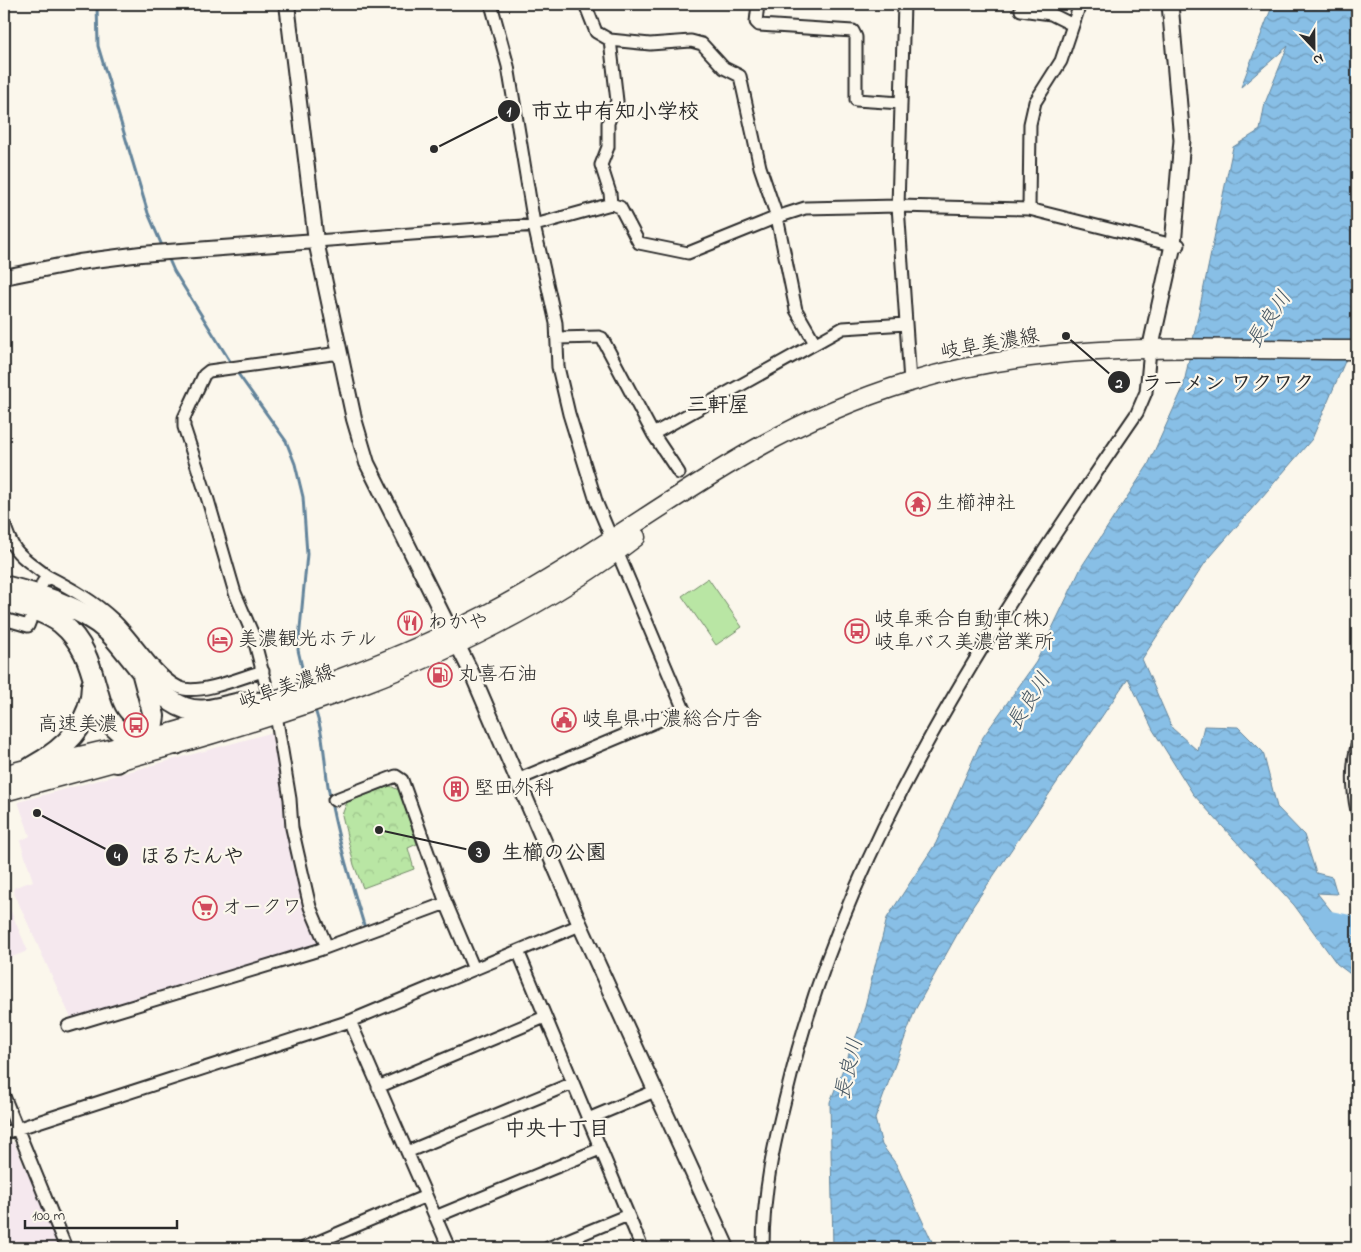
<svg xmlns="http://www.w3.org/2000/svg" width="1361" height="1252" font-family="'Indie Flower','Klee One',sans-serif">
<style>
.built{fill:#f5e8ee}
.grass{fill:#b9e6a4;stroke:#728868}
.park{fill:url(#park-crowns);stroke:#728868}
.water{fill:url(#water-waves);stroke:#63849b}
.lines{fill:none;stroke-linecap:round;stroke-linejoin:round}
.stream{stroke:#63849b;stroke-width:3}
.river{stroke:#88bfe6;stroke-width:19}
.minor-casing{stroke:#2b2b2b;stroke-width:15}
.tertiary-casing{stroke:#2b2b2b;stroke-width:18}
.secondary-casing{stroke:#2b2b2b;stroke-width:19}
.primary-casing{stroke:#2b2b2b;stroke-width:21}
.motorway-casing{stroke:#2b2b2b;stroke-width:24}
.minor{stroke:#fbf7ec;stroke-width:11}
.tertiary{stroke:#fbf7ec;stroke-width:14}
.secondary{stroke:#fbf7ec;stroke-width:15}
.primary{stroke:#fbf7ec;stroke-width:18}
.motorway{stroke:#fbf7ec;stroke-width:20}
.labels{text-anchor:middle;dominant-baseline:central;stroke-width:4.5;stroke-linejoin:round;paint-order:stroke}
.street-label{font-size:20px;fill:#2b2b2b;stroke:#fbf7ec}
.poi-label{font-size:20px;fill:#2b2b2b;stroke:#fbf7ec;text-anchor:start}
.water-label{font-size:21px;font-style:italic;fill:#475763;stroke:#fbf7ec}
.neighbourhood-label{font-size:21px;font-weight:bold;fill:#2b2b2b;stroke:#fbf7ec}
.leader{fill:none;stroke:#2b2b2b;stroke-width:2}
.callout-dot{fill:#2b2b2b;stroke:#fbf7ec;stroke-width:2}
.mark-label{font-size:15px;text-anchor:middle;font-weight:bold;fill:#fff}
.callout-label{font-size:21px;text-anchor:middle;font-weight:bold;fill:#2b2b2b;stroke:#fbf7ec;stroke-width:4.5;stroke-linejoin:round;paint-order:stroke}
</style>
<defs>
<pattern id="park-crowns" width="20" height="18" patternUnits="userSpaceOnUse" patternTransform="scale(1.25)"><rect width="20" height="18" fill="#b9e6a4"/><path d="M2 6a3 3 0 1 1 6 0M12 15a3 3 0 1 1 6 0" fill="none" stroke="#9fc58d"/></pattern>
<pattern id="water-waves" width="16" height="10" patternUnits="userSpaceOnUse" patternTransform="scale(1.25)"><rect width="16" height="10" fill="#88bfe6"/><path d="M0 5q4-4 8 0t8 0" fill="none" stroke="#6f9bbb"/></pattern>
</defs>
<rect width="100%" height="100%" fill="#fbf7ec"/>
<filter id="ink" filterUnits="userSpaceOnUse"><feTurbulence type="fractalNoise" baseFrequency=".02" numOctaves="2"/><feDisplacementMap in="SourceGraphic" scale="10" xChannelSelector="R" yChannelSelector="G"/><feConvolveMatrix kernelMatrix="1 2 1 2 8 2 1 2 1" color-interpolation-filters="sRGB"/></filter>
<g filter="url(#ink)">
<path class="built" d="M270 733 275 735 319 941 314 946 75 1019 71 1018 13 891 15 887 33 881 20 841 30 836 18 802Z
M4 895 27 949 25 952 4 960Z
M9 1141 14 1143 61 1248H4V1142Z"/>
<path class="grass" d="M708 578 742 627 716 645 682 596Z"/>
<path class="park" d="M390 786 399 790 417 844 408 848 414 869 363 888 354 865 342 815 347 802Z"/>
<path class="water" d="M1273 4H1357V333L1312 439 1205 563 1142 659 1172 728 1198 751 1204 726 1238 727 1263 752 1277 807 1304 835 1316 873 1332 877 1337 894 1317 893 1349 933 1357 939V979L1337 964 1294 905 1193 794 1153 730 1128 678 973 906 915 1010 875 1119 882 1145 896 1164 935 1248H833L830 1102 860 1026 887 918 936 843 983 737 1036 662 1082 566 1148 465 1183 388 1233 147 1260 130 1265 103 1288 46 1241 87Z"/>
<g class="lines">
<path class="stream" d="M97 4 98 46 148 213 163 248
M167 255 174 271 233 366
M236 371 286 441 295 464 303 497 307 554 298 650 306 685
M314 707C324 733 324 759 328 786 336 833 350 879 364 925"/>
<path class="river" d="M1318 918 1357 926"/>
<g class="minor-casing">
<path id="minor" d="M491 4 508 66 535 230 556 323 558 367 569 414 597 504 684 710 517 780
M585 4 596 32 610 40 650 44 691 41 702 44 724 68 740 76 760 167 777 217 796 310 815 343
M758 4 756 22 759 25 853 31 856 37V100L901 103
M904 4 898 206 910 382
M1021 4V10L1051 14 1073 25
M610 40 617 101 608 123V147L601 165 610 193 611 204
M1029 209 1030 124 1035 102 1061 61 1080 4
M316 241 535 225 611 204 620 207 639 243 688 253 777 217 805 208 898 206 1029 209 1173 245H1179
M557 338 599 337 602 338 653 434 679 473
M653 434 843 328 906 324
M4 523C13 555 22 556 47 576
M42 584 47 576C72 589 94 601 114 620 134 638 160 684 184 689 205 693 242 677 263 671
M4 619 28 626 30 621
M270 701 253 635 235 593 208 500 184 427V418L204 375 209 371 332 354 340 355
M276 715 290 799 292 828 310 907 327 947
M1357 745C1352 767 1352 788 1357 811
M334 800 396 776 402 780 446 903 474 969
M518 951 642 1248
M350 1021 449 1248
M68 1026 319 950 446 903
M378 1087 545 1017
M4 1096 66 1248
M588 1119 655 1091
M4 1133 350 1021 580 925
M407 1152 573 1083
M435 1217 600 1149
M304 1248 426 1196
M548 1248 628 1215
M763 1248C763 1191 774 1143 788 1088 847 840 995 620 1137 413L1146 392 1150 350"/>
</g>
<g class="tertiary-casing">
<path id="tertiary" d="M287 4 316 241 354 419 367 463 473 676 580 925 727 1248
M4 277 79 262 141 254 316 241"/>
</g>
<g class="secondary-casing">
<path id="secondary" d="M1150 350 1173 245 1182 140 1170 4"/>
</g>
<g class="primary-casing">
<path id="primary" d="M4 775C48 762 93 754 138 742 256 710 376 671 485 615 580 566 664 500 757 448 805 421 858 398 910 382 1053 338 1210 350 1357 350
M4 792C222 732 453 678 636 537"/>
</g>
<g class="motorway-casing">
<path id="motorway" d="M4 586C39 595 80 606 108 631 131 653 155 698 185 708 204 715 223 706 241 703 249 702 257 703 264 703
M4 601C23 606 45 611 61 623 119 671 70 746 176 744
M117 762 128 754 152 729 154 716 143 675
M32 767C63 750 92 724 92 685"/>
</g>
<use href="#minor" class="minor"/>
<use href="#tertiary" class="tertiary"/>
<use href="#secondary" class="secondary"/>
<use href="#primary" class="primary"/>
<use href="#motorway" class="motorway"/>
</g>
</g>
<defs>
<g id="temple-ring" transform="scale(1.25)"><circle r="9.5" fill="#fbf7ec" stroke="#d1495b" stroke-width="1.5"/><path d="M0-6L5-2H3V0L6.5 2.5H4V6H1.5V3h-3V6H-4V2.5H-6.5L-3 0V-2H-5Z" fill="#d1495b"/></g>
<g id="restaurant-ring" transform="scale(1.25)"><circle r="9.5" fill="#fbf7ec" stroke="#d1495b" stroke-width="1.5"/><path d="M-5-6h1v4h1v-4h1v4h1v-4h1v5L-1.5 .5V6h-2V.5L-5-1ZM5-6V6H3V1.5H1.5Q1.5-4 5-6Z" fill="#d1495b"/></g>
<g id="bus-ring" transform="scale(1.25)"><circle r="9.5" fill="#fbf7ec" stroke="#d1495b" stroke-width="1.5"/><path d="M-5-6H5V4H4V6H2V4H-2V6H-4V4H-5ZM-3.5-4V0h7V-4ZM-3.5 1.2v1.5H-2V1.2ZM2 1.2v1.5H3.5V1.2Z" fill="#d1495b"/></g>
<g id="hotel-ring" transform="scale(1.25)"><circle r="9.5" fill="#fbf7ec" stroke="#d1495b" stroke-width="1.5"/><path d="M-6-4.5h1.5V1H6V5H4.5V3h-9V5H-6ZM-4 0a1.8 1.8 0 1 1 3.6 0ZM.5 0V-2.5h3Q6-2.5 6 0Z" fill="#d1495b"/></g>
<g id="fuel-ring" transform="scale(1.25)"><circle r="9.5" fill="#fbf7ec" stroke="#d1495b" stroke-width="1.5"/><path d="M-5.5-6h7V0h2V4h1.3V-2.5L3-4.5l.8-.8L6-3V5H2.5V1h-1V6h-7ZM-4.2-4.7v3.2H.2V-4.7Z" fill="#d1495b"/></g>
<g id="civic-ring" transform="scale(1.25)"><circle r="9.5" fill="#fbf7ec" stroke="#d1495b" stroke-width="1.5"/><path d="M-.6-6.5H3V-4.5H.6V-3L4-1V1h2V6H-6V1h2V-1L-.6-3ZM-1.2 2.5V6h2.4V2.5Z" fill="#d1495b"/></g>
<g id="building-ring" transform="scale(1.25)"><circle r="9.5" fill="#fbf7ec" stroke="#d1495b" stroke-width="1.5"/><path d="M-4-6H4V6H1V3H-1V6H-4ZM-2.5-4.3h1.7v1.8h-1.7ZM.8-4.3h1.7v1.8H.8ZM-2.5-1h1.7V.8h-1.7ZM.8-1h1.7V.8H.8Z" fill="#d1495b"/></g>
<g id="supermarket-ring" transform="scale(1.25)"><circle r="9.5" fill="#fbf7ec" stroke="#d1495b" stroke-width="1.5"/><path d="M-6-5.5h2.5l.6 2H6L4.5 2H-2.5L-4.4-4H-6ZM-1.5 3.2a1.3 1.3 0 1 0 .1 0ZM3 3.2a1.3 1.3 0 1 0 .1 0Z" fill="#d1495b"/></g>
</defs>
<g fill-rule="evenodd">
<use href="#temple-ring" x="918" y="504"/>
<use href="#restaurant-ring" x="410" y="623"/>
<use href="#bus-ring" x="857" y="631"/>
<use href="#hotel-ring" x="220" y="640"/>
<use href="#fuel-ring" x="440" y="675"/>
<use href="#civic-ring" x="564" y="720"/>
<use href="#bus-ring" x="136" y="725"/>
<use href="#building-ring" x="456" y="789"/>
<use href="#supermarket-ring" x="205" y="908"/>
</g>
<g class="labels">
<g class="street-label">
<text transform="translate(990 345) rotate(-10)">岐阜美濃線</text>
<text transform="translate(287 688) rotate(-19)">岐阜美濃線</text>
</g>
<g class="poi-label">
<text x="936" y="504">生櫛神社</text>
<text x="874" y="620">岐阜乗合自動車(株)<tspan x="874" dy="23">岐阜バス美濃営業所</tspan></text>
<text x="428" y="623">わかや</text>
<text x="238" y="640">美濃観光ホテル</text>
<text x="458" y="675">丸喜石油</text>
<text x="582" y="720">岐阜県中濃総合庁舎</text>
<text x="118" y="725" text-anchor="end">高速美濃</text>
<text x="474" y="789">堅田外科</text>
<text x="222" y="908">オークワ</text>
</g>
<g class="water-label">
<text transform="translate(1270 320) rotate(-57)">長良川</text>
<text transform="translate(1030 702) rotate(-58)">長良川</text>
<text transform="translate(850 1069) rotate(-77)">長良川</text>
</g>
<g class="neighbourhood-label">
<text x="718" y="406">三軒屋</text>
<text x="557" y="1130">中央十丁目</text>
</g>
</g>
<path class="leader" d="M434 149L509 111M1066 336L1119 382M379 830L479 852M37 813L117 855"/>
<g class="callout-dot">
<circle cx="434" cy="149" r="5"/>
<circle cx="1066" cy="336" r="5"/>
<circle cx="379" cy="830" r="5"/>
<circle cx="37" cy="813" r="5"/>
<circle cx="509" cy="111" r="12"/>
<circle cx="1119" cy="382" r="12"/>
<circle cx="479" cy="852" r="12"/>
<circle cx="117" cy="855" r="12"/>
</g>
<g class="mark-label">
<text x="509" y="116">1</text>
<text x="1119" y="388">2</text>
<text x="479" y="857">3</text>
<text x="117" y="861">4</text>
</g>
<g class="callout-label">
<text x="615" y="118">市立中有知小学校</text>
<text x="1228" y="390">ラーメン ワクワク</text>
<text x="554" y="859">生櫛の公園</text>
<text x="192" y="863">ほるたんや</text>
</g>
<rect width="1361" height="1252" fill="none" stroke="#fbf7ec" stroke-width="20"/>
<rect x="10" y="10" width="1341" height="1232" fill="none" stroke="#2b2b2b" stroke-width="2" filter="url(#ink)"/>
<g transform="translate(1314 48) rotate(158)" stroke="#fbf7ec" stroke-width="4" paint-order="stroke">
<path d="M0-4L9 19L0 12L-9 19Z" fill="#2b2b2b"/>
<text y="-8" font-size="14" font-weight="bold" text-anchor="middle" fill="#2b2b2b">N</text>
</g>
<path d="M25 1220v8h152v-8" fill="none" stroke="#2b2b2b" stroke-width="2.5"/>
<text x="32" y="1220" font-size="15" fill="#2b2b2b" stroke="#fbf7ec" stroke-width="4" paint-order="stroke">100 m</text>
</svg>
